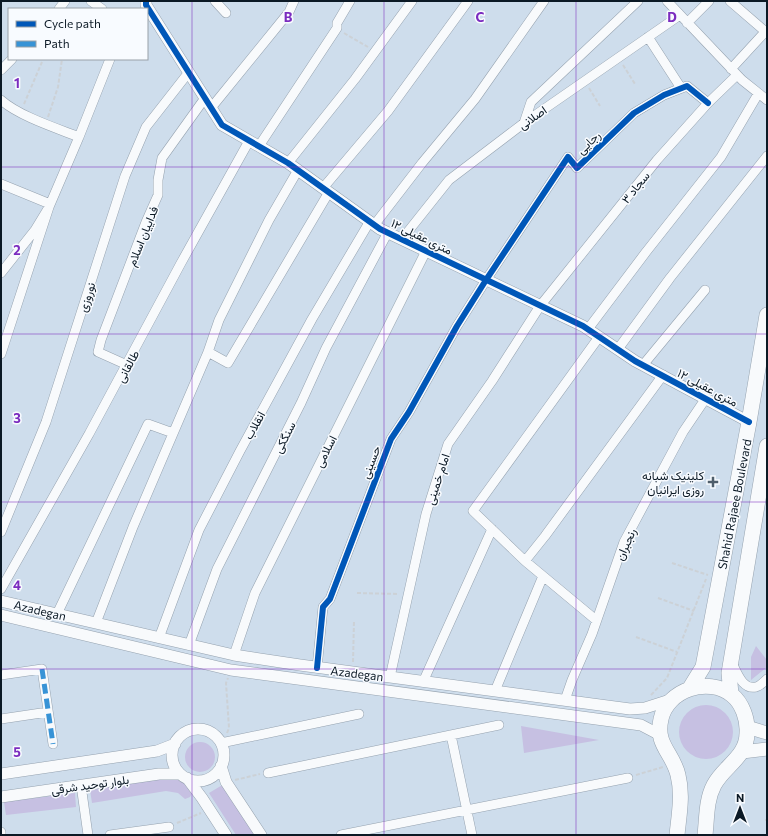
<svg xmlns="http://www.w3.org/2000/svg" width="768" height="836" font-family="Commissioner,Vazirmatn,sans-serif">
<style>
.green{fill:#c6c0e2}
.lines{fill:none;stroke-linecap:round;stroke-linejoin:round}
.minor-casing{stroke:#95a2af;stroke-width:10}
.tertiary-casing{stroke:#95a2af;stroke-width:12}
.secondary-casing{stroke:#95a2af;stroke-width:14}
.trunk-casing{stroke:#95a2af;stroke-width:16}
.path{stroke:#ccd1d6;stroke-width:2;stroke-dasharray:4 2;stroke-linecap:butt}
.minor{stroke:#f8fafc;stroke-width:9}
.tertiary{stroke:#f8fafc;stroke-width:11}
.secondary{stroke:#f8fafc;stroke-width:13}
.trunk{stroke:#f8fafc;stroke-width:15}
.quiet{stroke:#3793d6;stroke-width:5;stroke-dasharray:10 5;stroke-linecap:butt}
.cycleway-casing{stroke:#f8fbff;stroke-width:8}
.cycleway{stroke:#0057b8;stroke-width:6}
.grid{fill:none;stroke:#7b2cbf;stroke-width:1;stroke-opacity:0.55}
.poi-dot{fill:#4f5e6b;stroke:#f8fbff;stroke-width:1.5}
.labels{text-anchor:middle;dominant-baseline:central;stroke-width:3;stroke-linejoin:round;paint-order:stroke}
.street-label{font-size:12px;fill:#0b1925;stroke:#f8fbff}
.poi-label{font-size:12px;fill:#0b1925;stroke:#f8fbff;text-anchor:end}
.grid-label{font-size:13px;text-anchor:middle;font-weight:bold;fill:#7b2cbf;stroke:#f8fbff;stroke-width:3;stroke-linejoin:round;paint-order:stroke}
</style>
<rect width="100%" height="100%" fill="#ceddec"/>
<path class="green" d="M756 646 767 660V667L751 680V657Z
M679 732a27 27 0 1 1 54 0a27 27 0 1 1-54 0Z
M521 726 599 740 524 753Z
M185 757a15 15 0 1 1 30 0a15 15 0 1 1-30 0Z
M168 777C181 780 185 781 193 792L190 797 185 799 178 793 166 791 92 803 90 790 154 779Z
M224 784 258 835H236L209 793Z
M75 793 76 807 6 815 4 802Z"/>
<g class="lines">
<g class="minor-casing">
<path id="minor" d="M91 1 102 9
M215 1 226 13
M667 1 742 80 767 100
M730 1 767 33
M59 9 65 1
M687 23 709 1
M648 37 681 88
M731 69 765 32
M1 70 12 59
M1 100C19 116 56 128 79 137
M211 108 289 12 294 1
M524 123 531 102 638 1
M259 146 337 28V23L350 1
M288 163 355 79 412 1
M1 184 50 204 1 354
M323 188 388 111 468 1
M375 224 422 163 475 99 544 1
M402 239 449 180 524 123 680 15
M1 273 35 230 49 207 79 137 110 59
M588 329 646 252 721 157 758 94
M618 349 670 278 767 156
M208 352 228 363 329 192
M127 365 98 352 101 340 146 222 158 195V180L162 158 205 98
M643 365 705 290
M1 532 46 422 125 176 146 127 189 72
M525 561 473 511 599 337
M1 589 89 434 181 263 249 141
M57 614 148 424 173 433
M596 620 525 561 545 536 663 375
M96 623 133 527 208 352 219 320 269 220 298 170
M159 638 199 530 240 451 312 319 370 221
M189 645 217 569 301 403 326 348 388 232
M234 655 255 593 426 251
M732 663C737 672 742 690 756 687 760 686 764 682 767 679
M317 668 323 607 330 599 391 439 409 412 457 326 486 280 568 157 577 168 634 113 664 95 687 86 708 103
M1 675 42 669 53 744
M390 677 426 514 448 444 492 381 540 306 657 160 708 103 737 75
M423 682 492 529
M495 691 543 576
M565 700 572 680 592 634 624 542 683 432 706 398
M1 719 48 712
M451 735 472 835
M221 743 359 714
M268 773 499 725
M81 785 88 835
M1 832V835
M110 835 169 827
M341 835 628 778"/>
</g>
<g class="tertiary-casing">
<path id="tertiary" d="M146 1V5L222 125 288 163 380 229 583 326 635 361 749 422
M1 601 234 655 300 665 630 709 645 708 670 700
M1 615 231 670 641 725 660 735
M172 755a26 26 0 1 1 52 0a26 26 0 1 1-52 0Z
M221 766 226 782 261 835
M1 774 157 751 175 744
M187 778 202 798 226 835
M1 797 159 774H180"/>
</g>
<g class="secondary-casing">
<path id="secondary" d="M747 727 767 733
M742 752 767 749"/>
</g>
<g class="trunk-casing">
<path id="trunk" d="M690 688 703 667 749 422 767 315
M731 694 729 673 767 446
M677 835C679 815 683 795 678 775 673 753 655 745 661 719 667 690 708 676 732 695 742 703 748 719 747 733 747 757 724 766 714 785 706 800 707 818 705 835"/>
</g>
<path class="path" d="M344 33 368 47
M623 65 635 84
M589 88 600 106
M24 104 42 62
M48 117 58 87 62 59
M672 563 708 575
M357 593 399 594
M658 598 694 611
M636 637 677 652
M353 662 354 620
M651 695 667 678 706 579
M227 733 229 728 226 683 228 678
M636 775 663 767
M235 780 260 774
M765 820H767
M177 823 201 813"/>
<use href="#minor" class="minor"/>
<use href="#tertiary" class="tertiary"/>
<use href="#secondary" class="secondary"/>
<use href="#trunk" class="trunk"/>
<path class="quiet" d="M42 669 53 744"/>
<g class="cycleway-casing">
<path id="cycleway" d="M146 1V5L222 125 288 163 380 229 583 326 635 361 749 422
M317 668 323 607 330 599 391 439 409 412 457 326 486 280 568 157 577 168 634 113 664 95 687 86 708 103"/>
</g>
<use href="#cycleway" class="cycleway"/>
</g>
<path class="grid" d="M192 1V835M384 1V835M576 1V835M1 167H767M1 334H767M1 502H767M1 669H767"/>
<path class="poi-dot" d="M711 476h4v4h4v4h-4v4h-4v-4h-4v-4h4z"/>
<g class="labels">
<g class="street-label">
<text transform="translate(532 117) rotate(-35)">اصلانی</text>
<text transform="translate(588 142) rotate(-44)">رجایی</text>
<text transform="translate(635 187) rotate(-51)">سجاد ۳</text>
<text transform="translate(142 236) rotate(-68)">فداییان اسلام</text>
<text transform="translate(422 236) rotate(26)">۱۲ متری عقیلی</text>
<text transform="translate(86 297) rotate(-72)">نوروزی</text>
<text transform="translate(127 366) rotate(-62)">طالقانی</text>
<text transform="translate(708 387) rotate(28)">۱۲ متری عقیلی</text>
<text transform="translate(254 425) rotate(-61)">انقلاب</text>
<text transform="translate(284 437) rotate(-63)">سنگکی</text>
<text transform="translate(325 451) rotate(-63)">اسلامی</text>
<text transform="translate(370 462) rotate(-69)">حسینی</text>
<text transform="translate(437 479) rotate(-72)">امام خمینی</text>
<text transform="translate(734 504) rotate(-79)">Shahid Rajaee Boulevard</text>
<text transform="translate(625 544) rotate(-66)">رنجبران</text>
<text transform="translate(40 610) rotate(13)">Azadegan</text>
<text transform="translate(357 673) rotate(7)">Azadegan</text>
<text transform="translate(90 784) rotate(-8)">بلوار توحید شرقی</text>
</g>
<g class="poi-label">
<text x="704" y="475">کلینیک شبانه<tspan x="704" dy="14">روزی ایرانیان</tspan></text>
</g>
</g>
<g class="grid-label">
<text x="288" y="22">B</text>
<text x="480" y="22">C</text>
<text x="672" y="22">D</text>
<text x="17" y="88">1</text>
<text x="17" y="255">2</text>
<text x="17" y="423">3</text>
<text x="17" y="590">4</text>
<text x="17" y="757">5</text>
</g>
<rect width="768" height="836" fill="none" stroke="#0b1925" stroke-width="4"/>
<rect x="8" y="8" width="140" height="52" fill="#f8fbff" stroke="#99a1a8"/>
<rect x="16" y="21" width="20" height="6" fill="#0057b8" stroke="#99a1a8"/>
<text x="44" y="28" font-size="12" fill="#0b1925">Cycle path</text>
<rect x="16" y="41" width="20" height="6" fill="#3793d6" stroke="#99a1a8"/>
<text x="44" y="48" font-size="12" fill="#0b1925">Path</text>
<g transform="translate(740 808)" stroke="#f8fbff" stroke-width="3" paint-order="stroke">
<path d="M0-3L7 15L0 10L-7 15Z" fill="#0b1925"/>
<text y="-6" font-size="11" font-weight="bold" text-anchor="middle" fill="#0b1925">N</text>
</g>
</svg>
